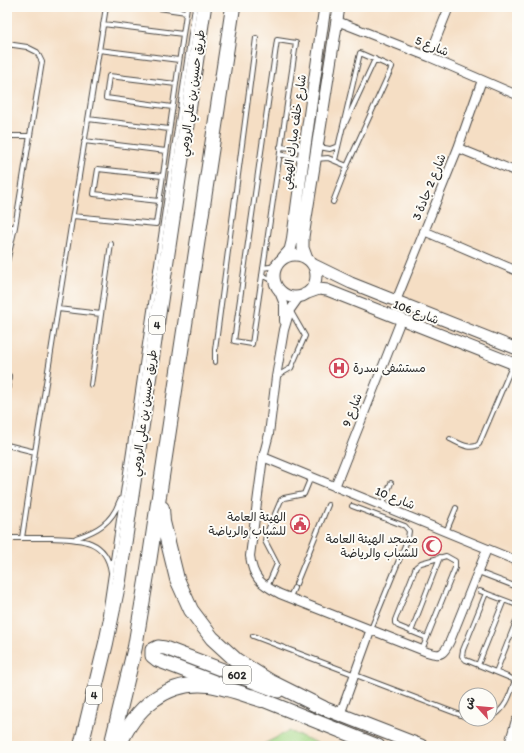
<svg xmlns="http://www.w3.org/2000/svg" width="524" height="753" font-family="Itim,'Playpen Sans Arabic',sans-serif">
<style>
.green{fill:#a5d887;stroke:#688259}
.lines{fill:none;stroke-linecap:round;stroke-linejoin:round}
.service-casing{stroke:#494642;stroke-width:6}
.minor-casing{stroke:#494642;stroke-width:10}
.tertiary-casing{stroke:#494642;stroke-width:13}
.primary-casing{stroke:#494642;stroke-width:15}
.trunk-casing{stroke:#494642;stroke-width:16}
.service{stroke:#fff;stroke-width:4}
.minor{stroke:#fff;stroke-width:8}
.tertiary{stroke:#fff;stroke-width:11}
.primary{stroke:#fff;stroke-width:13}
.trunk{stroke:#fff;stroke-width:14}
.labels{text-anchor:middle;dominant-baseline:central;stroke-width:4;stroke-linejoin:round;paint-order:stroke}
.shield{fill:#fdfcf7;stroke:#6a6a68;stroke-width:1}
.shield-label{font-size:11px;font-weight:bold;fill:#2b2b2b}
.street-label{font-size:12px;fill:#2b2b2b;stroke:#fdfcf7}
.poi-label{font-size:12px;fill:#2b2b2b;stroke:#fdfcf7;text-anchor:end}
</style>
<rect width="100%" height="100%" fill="#fdfcf7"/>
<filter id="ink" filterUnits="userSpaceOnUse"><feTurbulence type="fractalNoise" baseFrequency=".025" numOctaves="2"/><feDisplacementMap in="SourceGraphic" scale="8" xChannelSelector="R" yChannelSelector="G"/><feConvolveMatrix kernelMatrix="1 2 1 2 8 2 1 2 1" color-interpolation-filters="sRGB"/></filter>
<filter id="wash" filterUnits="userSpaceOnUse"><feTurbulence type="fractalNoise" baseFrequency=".012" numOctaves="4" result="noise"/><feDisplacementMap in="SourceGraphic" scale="16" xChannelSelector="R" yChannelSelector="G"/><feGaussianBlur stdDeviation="0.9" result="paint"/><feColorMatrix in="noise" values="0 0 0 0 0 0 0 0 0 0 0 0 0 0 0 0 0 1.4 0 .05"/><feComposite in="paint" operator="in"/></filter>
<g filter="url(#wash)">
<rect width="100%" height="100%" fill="#f5dec4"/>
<path class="green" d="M289 731 324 746H260Z"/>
</g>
<g filter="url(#ink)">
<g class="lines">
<g class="service-casing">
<path id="service" d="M152 7 186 12
M103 24 183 34
M277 40 296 43 252 344 234 341Z
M7 44 27 47 37 52 42 62 15 227 7 262
M99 50 179 60
M172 107 106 98 109 76 176 84
M88 119 169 129
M344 126 375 59
M7 136H30
M84 141 166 151
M280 147 304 149
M319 147 330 149 338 146
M280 154 303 160
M316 159 328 158 347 166
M159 201 94 194 98 169 162 176
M333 202 347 166 392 67 360 53 335 160
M73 216 156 224 187 7
M7 227H15
M263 268 276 266
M262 275 274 281
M58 309 101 314
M215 362V350L256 38
M277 376 291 368 305 336 290 310
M91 385 111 244
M7 395 9 376
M450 439C459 443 471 451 479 444L513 364
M7 445 35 452
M352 506 405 526 409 531 408 538 371 629
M382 506 391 483
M446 532 456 508
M7 538C22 538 36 538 51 538 78 539 106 538 111 572
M22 538 35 452 106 7
M76 538C97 531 112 523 120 500
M478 572 517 587
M296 584 328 505
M267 587 277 564 265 541 266 535 281 500 284 498 304 494 311 477
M480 591 517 605
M486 593 463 650 462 656 466 660 515 680
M290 597 294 588
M105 614 195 7
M411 632 440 557
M253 636 466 717
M422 650 455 568V561L446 556 421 563 416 567 395 620V623L398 626 427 638
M478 665 504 600
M496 672 517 619
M490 718C508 709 511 691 517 674
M472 719H486"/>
</g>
<g class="minor-casing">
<path id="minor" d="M337 21 429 57 517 95
M429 57 449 7
M458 148 517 172
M424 231 517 271
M277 287 284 304V321
M300 296 290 310 284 330 276 377 269 434 263 457 250 556C253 578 260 584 280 594L427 652C441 657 444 654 450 641L487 549
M396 301 458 148 482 80
M263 457 517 561
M335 487 401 320
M340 715 371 629"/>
</g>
<g class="tertiary-casing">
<path id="tertiary" d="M274 276a21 21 0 1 1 42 0a21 21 0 1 1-42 0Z
M283 258 290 250 292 242 303 160 325 7
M307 259 303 248V237L339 7
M312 264 351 283 517 349
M305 294 319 289 327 290 517 365
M510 746 517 722"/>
</g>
<g class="primary-casing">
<path id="primary" d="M220 684 157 660 152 656V650L158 647 165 648 278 691
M253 696 378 746
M313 704 421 746"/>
</g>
<g class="trunk-casing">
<path id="trunk" d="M162 508 163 522 177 579 191 610 212 638 236 660 271 682 323 708
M81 746 106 643 119 580 204 7
M111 746 135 647 148 569 233 7
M119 746C134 709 166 680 209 685 225 687 246 695 262 700"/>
</g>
<use href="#service" class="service"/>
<use href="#minor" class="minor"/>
<use href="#tertiary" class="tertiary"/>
<use href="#primary" class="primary"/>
<use href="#trunk" class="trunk"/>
</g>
</g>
<defs>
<g id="hospital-ring" transform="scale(1)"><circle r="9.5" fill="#fdfcf7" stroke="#d1495b" stroke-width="1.5"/><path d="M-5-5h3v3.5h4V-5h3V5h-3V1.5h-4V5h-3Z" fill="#d1495b"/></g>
<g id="civic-ring" transform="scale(1)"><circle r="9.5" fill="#fdfcf7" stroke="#d1495b" stroke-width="1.5"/><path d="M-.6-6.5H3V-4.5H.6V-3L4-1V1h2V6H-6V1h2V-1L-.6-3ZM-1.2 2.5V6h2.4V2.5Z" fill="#d1495b"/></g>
<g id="mosque-ring" transform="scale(1)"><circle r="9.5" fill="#fdfcf7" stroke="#d1495b" stroke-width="1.5"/><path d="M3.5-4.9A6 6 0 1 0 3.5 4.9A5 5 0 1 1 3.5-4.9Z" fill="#d1495b"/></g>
</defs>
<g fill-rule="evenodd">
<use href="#hospital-ring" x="339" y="368"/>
<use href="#civic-ring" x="300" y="524"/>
<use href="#mosque-ring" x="432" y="546"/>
</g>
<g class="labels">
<g class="shield">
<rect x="149" y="316" width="16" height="18" rx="3"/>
<rect x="223" y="666" width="28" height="18" rx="3"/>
<rect x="86" y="686" width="16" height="18" rx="3"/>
</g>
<g class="shield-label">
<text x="157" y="325">4</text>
<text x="237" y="675">602</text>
<text x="94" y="695">4</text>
</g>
<g class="street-label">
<text transform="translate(432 46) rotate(22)">شارع 5</text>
<text transform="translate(192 93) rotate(-82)">طريق حسين بن علي الرومي</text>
<text transform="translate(294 132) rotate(-82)">شارع خلف مبارك الهيفي</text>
<text transform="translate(429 187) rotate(-68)">شارع 2 جادة 3</text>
<text transform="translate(416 312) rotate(21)">شارع 106</text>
<text transform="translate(352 410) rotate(-68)">شارع 9</text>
<text transform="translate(144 413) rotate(-82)">طريق حسين بن علي الرومي</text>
<text transform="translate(395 498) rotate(22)">شارع 10</text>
</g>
<g class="poi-label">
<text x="353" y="368" text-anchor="start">مستشفى سدرة</text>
<text x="286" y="517">الهيئة العامة<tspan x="286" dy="14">للشباب والرياضة</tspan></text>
<text x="418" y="539">مسجد الهيئة العامة<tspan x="418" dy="14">للشباب والرياضة</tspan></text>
</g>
</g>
<rect width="524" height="753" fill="none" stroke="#fdfcf7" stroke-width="24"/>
<g transform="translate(478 707) rotate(297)"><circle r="19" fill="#fdfcf7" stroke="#a9a8a5"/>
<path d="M0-3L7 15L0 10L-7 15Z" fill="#d1495b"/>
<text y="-6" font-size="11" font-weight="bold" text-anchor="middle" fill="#2b2b2b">ش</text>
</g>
</svg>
